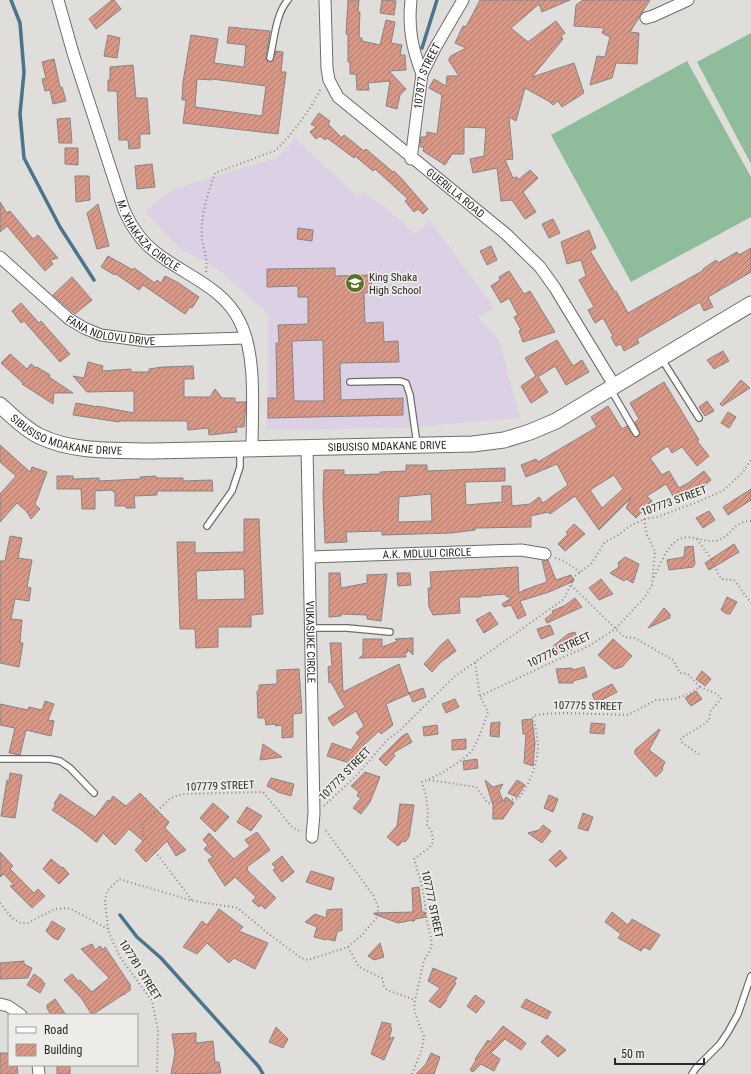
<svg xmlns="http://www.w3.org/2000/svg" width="751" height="1074" font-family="'Roboto Condensed',sans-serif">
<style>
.education{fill:#dbd0e4}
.garden{fill:#8fbc9a}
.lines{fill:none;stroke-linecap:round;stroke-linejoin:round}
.stream{stroke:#4a758c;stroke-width:3.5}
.building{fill:url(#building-hatch);stroke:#878483;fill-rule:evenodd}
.lane-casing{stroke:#6e6d6a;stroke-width:8}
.street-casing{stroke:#6e6d6a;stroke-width:13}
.secondary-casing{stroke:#6e6d6a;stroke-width:17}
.path{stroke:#888785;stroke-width:2;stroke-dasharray:1 3;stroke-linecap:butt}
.lane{stroke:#fff;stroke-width:5.5}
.street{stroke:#fff;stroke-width:11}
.secondary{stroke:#fff;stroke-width:15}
.labels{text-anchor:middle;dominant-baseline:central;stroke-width:3.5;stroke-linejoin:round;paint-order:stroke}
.street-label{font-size:11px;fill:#282826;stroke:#edece8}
.poi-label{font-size:11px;fill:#282826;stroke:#edece8;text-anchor:start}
</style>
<defs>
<pattern id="building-hatch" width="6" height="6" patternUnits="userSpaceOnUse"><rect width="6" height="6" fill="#d79887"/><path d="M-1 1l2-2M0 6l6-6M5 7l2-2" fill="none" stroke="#ae7c6e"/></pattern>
</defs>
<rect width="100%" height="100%" fill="#e0dedb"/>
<path class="education" d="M295 138 357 196 363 192 387 209 415 234 430 221 494 308 478 317 499 339 520 418 415 427 305 430H266L268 382V314L218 269 179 248 145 211 172 190 278 157Z"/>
<path class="garden" d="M751 33V164L697 62Z
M687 61 751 177V217L631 282 551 135Z"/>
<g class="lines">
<path class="stream" d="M11 0 20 23 24 72 20 114 24 158 60 227 94 280
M422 48 437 0
M120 915 137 937 161 958 259 1067 263 1074"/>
</g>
<path class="building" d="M112 0H114L121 9 96 29 89 19Z
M348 0H359L358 12H360L359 38H362V41L380 45 386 20 395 22 391 43 402 45 400 55H405L406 70 389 71 406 89 400 95 397 109 386 106 390 81 368 83 369 90H357L356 74H350V62H348V34H346Z
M382 0 396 1 394 15 380 13Z
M480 0H570L542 12 539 4 511 28 528 42 556 21 565 33 561 36 563 39 532 77 574 63 584 93 562 107 558 101 553 105 550 102 525 88 516 121 509 117 513 159 505 160 513 178 517 177 518 180 530 170 538 178 523 192 536 212 525 219 512 200 501 201 497 168 473 173 470 159 484 156 486 128 464 127V154H452L445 165 423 151 424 147H420L421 137H426L427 132 437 134 442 95 429 88 434 79 446 86 447 76H459L449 61V59L451 56 466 48 455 43 463 26 466 27Z
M583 0H650L630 32 639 33 637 64 616 63 612 78 590 85 597 56 605 57 610 37 602 33 604 28 574 26 576 5Z
M229 27 270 31 266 58 269 62 273 60 276 51 283 52 281 72H286L278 134 183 123 186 100H182L183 82 191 35 218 39 214 63 244 67 246 45 227 43ZM197 79 212 80V79L266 86 262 116 195 107Z
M108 35 120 38 117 58 104 56Z
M54 59 60 87H62L66 101 53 104 50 90 45 91 42 79 46 78 42 62Z
M133 65 136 98H147L150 134H140V148L129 149 128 140H119L117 91H108V80H110V67Z
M319 113 330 121 328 124 342 138 344 135 364 151 366 149 393 172 394 171 402 179 428 209 423 214 418 209 414 212 405 201 408 199 375 169 373 171 355 156 354 158 327 138 325 140 320 136 316 139 310 132 316 127 311 124Z
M70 118 72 143H59L57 119Z
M65 148H78V165L65 164Z
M152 164 155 187 137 189 135 166Z
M75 176H89L90 200 76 202Z
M0 202 7 213 10 211 33 239 38 235 58 258 50 260 53 264 45 271 7 226 0 232Z
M98 204 109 246 97 249 87 213Z
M553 219 560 233 549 238 542 224Z
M298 228 313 230 312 241 297 239Z
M589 230 596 248 590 251 615 292 616 291 628 313 704 270 703 269 716 260 718 263 737 252 739 255 751 248V272L708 297 713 307 704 311 700 302 637 339 639 343 624 351 621 344 616 346 611 337 613 336 603 318 595 323 588 310 594 307 579 280 586 276 581 260 567 264 561 242Z
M491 246 497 260 487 265 480 251Z
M108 256 133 270 134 268 155 283 157 280 161 283 165 276 177 282 199 297 192 308 190 307 185 314 143 285 139 290 116 274 115 275 101 267Z
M335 268V276L371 275 372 292 364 293 365 323 383 322 384 342 398 341 399 362 340 363 341 400 403 398V415L268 418V398H277L276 343H279L278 325 308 324V297H298V286L267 287V269ZM323 340 324 401H294L292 341Z
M509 271 524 294 530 291 555 332 523 342 519 331 521 330 514 317 518 315 509 298 501 303 491 286 500 280 499 277Z
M72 277 92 300 75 314 53 295Z
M21 303 39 323 41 321 70 354 60 362 24 321 21 323 12 311Z
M557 340 573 366 582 360 589 372 566 385 555 366 538 377 548 392 531 403 521 386 536 376 525 358Z
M723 351 729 361 714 369 707 360Z
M10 354 27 369 31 364 36 368 37 367 50 375 49 377 73 393H54L53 404 22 384 23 383 1 363Z
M88 362 103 366 102 371 131 369V372H149V369L163 367 193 366 194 379H184V397H210L215 389 222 398H235V402H246L244 427H236L237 432 209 435 208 428 188 430 187 421H119V422L73 415 76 403 93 406 96 407 97 406 134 413V391L87 392 73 376 84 378Z
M741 380 750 388 722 406 720 404Z
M664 382 699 440 697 441 709 456 697 466 682 447 672 453 668 446 650 458 662 475 669 471 679 488 688 483 704 471 711 480 704 486 705 487 698 493 695 490 676 501 666 484 647 496 652 501 636 518 626 508 631 498 599 530 575 496 550 514 548 512 531 516V527L475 528V530L451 533 382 535V531L346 532 347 542 325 543 323 495 324 470H344V475L380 474V472L406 471V465H427V471L505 468V481L465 482 466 505 502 502V486H511L512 506 530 504 539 497 543 503 568 485 557 464 526 477 521 465 536 459 538 462 597 427 591 417 608 406 622 429 627 426 634 436 638 437 640 433 635 422 639 419 630 403ZM614 475 623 489 602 508 590 490ZM431 494 432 521 398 522 399 497Z
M707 401 714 411 705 416 699 407Z
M728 412 736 417 729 428 721 423Z
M0 445 30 472 32 467 47 472 35 504 40 509 31 519 27 512 17 503 0 522V494L16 476 0 462Z
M57 476H73V479L99 478V481L141 479 140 477 156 476V478H183V481L212 480 213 491H157V495L134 496 135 508H126V506H115V492H113V490L95 491V509H82L81 489H57Z
M751 489V500L728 515 723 507Z
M709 511 715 520 703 528 696 518Z
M244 519H259L263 614 251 615V627H218V647L196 648 195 629H180L177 542H195V553L244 552ZM244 569 245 599 197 600 196 571Z
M574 524 585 534 565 551 558 544 568 534 566 532Z
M10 536 22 538 18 558 32 560 27 587 31 588 29 601 15 599 11 619 22 620 20 643H23L19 667 0 663V561H5Z
M734 544 739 552 709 570 705 563Z
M693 546 695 564 693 567 669 570 667 560 684 557 685 547Z
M625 557 639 564 633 583 626 579 624 581 610 573 619 567 618 563Z
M548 560 556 580 571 575 574 581 549 592 520 601 526 615 518 619 511 605 504 607 502 604 513 597H507L505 594 480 596 481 597H459L460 613 433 615 429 607 428 588H431L430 572 518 567 519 593 524 590 547 582 542 561Z
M329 573H340L341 588 367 583V575L387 574 381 621 367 619V615L341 614V616L329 617Z
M397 573H410L411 585 398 586Z
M601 579 613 594 599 600 589 588Z
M727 597 737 602 730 614H727L721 610Z
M575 598 582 607 547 623 545 619 553 613 552 611 564 606Z
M664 608 670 614V618L648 628Z
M490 612 498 624 484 633 476 620Z
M550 625 554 634 541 639 537 629Z
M575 632 577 639 570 644 572 650 553 654 552 647 568 634Z
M413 638V655L407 649 408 652 405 653 406 657 359 658 363 655V639H382V647L398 641 395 639Z
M448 639 456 651 441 662 432 672 424 664 442 644Z
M613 639 632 656 622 667 614 669 598 655Z
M330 643H341L343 692 399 664 409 694 386 704 393 725 381 734 379 731 363 746 365 747 353 764 327 756 332 743 351 750 360 737 356 733 364 726 356 711 333 726 328 718 345 707 331 682 329 683 328 667 332 666Z
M584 667 587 677 573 681V683H559L556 669 572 668 573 670Z
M299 669 302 713 293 714V737L282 738V725L275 726 277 724 266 725 265 718H258L257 691H259V685L277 684V670Z
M702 671 711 679 705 686 696 679Z
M612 684 617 692 596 703 592 694Z
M423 688 426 697 413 702 409 693Z
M696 691 702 699 691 706 685 698Z
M455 699 459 707 446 713 442 704Z
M45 701 54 704 48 720 54 721 51 736 26 730 20 755 9 753 15 728 0 725V704L28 710 29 707 42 710Z
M532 719 535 743 533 766 524 763 526 734H523L522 720Z
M500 722 499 737 490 736 491 723Z
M591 723 605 724 604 734 590 733Z
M437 725 438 734 424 736 423 727Z
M659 729 660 730 649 750 665 762 662 768 663 770 656 777 635 754V750Z
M407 733 412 742 393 753 395 756 386 766 379 759 401 737Z
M466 739V749L452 750V740Z
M263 744 282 757 260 760Z
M477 759 478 768 464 770 463 761Z
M365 772 380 777 370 802 361 814 353 808 361 798 357 796 359 792 351 786Z
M10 773 22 775 15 818 1 816 7 780 9 781Z
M271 778 294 784 291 796 278 792 267 786Z
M485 780 493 787 503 784 499 791 503 801 506 797 514 803 503 819H493V805Z
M517 780 525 785 517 797 508 793Z
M140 793 169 822 165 828 186 850 176 856 167 841 146 862 135 850 143 841 129 829 115 845 103 833 97 842H96L80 829 52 810 56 805 54 804 60 794 95 817 108 800 110 801 113 796 126 806Z
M549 795 558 799 553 812 544 808Z
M213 803 229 817 215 832 200 818Z
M400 804 414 805 409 837 405 842 403 841 398 846 387 837 397 826Z
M247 807 262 816 251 831 237 822Z
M583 813 593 817 588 831 578 828Z
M543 825 551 831 542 843 528 833 539 830Z
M257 832 270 850 247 867 248 868 247 870 276 898 265 909 261 905 259 907 252 901 256 897 235 877 225 886 208 860 213 857 204 849 208 845 203 840 209 833 234 859 250 846 245 840Z
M560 850 567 858 556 867 549 860Z
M0 852 13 866 10 869 34 893 38 889 45 896 32 908 10 886 14 885 4 874 0 877Z
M282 856 294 872 282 882 273 870 276 868 272 864Z
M51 859 62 868 63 867 69 874 59 884 43 869Z
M311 871 334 878 331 890 306 882Z
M419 887 422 912H425L426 917 416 919 413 922V920L398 923 374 914V913L413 912 412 888Z
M219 909 243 927 239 931 268 943 255 969 234 958 229 963 207 943 197 954 183 947 202 921 207 925Z
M334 909H342V930L337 932 335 941 327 939 326 940 314 937 317 927 305 922 315 914 326 918 327 910Z
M612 912 628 925 632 919 660 935 650 950 644 947 641 951 618 938 621 934 605 922Z
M52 921 65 929 58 940 52 937 46 931Z
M380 943 384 957 374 960 368 956Z
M92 944 95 950 100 946 103 950 105 947 131 986 129 987 131 989 124 995V994L92 1015 82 999 64 980 72 974 78 981 80 980 92 992 109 978 81 949Z
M24 961V964L32 968 28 978 0 979V963Z
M433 968 457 978 454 982 456 983 446 999V1001L440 1008 429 1001 440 988 428 981Z
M34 974 41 979 45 984 40 993 27 985Z
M475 995 485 1002 476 1013 467 1006Z
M55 999 66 1015H51L47 1008V1005Z
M526 999 551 1012 547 1019 521 1007Z
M382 1022 391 1024 390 1027 392 1028 389 1039 394 1037 384 1060 371 1054Z
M503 1026 526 1043 521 1050 505 1039 491 1053 500 1059 494 1071 481 1064 473 1072 470 1070 476 1060 475 1059 488 1040 490 1042Z
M276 1027 288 1039 283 1048 269 1042Z
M196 1033V1043L213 1041 215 1062H219L221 1073 171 1074 175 1053 172 1034Z
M547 1035 566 1050 558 1057 541 1042Z
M0 1053H9V1065H17L18 1074H0Z
M431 1053 440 1057 434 1074H416L426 1064Z
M57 1065H70V1074H57Z"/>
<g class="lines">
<g class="lane-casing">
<path id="lane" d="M270 58C274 40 276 13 288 0
M661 358 699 418
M350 382 400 381 406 383 410 395 417 444
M611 390 636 433
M207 526 232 491 240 467V450
M311 628H347L390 632
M0 759H50L60 761 70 768 94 793
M692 1074 696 1068 720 1044 728 1032 738 1014 751 976"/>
</g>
<g class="street-casing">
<g id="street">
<path id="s1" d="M58 0 73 53 124 210C131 226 140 240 154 251 183 275 223 286 240 322 257 356 252 410 252 448"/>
<path id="s2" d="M325 0 327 68 329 80 338 97 506 234 540 267 555 288 614 385"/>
<path d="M411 0C408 28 412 48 422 74"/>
<path d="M646 18 653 16 688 0"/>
<path id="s3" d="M411 159 422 74 435 48 463 0"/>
<path id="s4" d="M0 257 69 319 84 328 101 335 147 341 246 338"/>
<path id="s5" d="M307 447 314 813 312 837"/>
<path id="s6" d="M310 557 521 550 545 554"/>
<path d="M0 1004 8 1006 21 1015"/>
<path d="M38 1065 39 1074"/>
</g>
</g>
<g class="secondary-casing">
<g id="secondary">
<path id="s7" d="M0 405C12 416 25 429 39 436 74 453 115 450 152 451L473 444 504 440 530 432 556 421 751 304"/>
</g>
</g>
<path class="path" d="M206 272C208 258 203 250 202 238 200 216 208 193 215 173L274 151 278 148C295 130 310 111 321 88
M697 539 710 557 721 579 734 580 751 603
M555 558 564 561 580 572
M654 577C663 560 671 532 694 538 702 539 709 543 718 540 732 537 731 522 751 521
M700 687 715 693 721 698 718 703 711 710 709 720 703 725 681 738V742L700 755
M480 696 559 659 589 646 615 629 645 597 652 585 655 551 647 535 644 519
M429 780 476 787 487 802 491 804 519 798C530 783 538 763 538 744 537 735 535 725 533 716L542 714 564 713 628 715 656 700 674 699 686 695 700 687 688 674 680 673 673 660 635 638 624 637 571 585
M324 806 358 774 387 740 398 732 454 677 564 599 575 576 591 564 605 542 617 536 630 526 644 519 657 517 700 501 724 490 743 472 751 460
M192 900 144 837 142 825 171 798 183 794 263 792 292 827 302 832
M0 903 12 918 21 923H28L55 909 64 908 71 909 108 929 112 940 120 957 152 1001 158 1030 157 1074
M108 929 105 901 107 891 119 879 193 901 238 908 266 932 301 958 308 960 348 947 363 934 378 916V906L373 895 324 828
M348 947 359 967 382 978 384 986 387 990 415 1000
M412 1074 422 1049 424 1036 418 1022 414 1008 415 1000 424 960 430 951 432 943 427 921 423 889 414 859 429 848 433 842 432 832 427 825 428 812 426 796 422 782C434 778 469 759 474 747 480 736 484 723 488 712L480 696 475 662"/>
<use href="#lane" class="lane"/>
<use href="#street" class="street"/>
<use href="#secondary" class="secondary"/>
</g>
<defs>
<g id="school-disc" transform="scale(1)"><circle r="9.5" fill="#5b7223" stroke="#edece8"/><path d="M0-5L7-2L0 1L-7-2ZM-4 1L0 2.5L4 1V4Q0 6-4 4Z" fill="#fff"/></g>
</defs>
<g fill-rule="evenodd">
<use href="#school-disc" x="355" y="283"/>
</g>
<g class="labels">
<g class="street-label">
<text stroke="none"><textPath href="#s3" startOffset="85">107877 STREET</textPath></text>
<text stroke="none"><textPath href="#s2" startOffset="251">GUERILLA ROAD</textPath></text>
<text stroke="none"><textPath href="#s1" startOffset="256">M. XHAKAZA CIRCLE</textPath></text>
<text stroke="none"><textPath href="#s4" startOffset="137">FANA NDLOVU DRIVE</textPath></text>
<text stroke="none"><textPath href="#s7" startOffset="76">SIBUSISO MDAKANE DRIVE</textPath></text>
<text stroke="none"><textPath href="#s7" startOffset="400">SIBUSISO MDAKANE DRIVE</textPath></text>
<text transform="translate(674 501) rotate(-20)">107773 STREET</text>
<text stroke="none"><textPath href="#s6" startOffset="117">A.K. MDLULI CIRCLE</textPath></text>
<text stroke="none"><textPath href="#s5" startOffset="195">VUKASUKE CIRCLE</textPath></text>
<text transform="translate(559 650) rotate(-25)">107776 STREET</text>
<text transform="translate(588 706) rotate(1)">107775 STREET</text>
<text transform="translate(345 774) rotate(-46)">107773 STREET</text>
<text transform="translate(220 786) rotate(-2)">107779 STREET</text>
<text transform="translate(432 904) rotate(78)">107777 STREET</text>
<text transform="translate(140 970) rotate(58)">107781 STREET</text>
</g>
<g class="poi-label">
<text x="369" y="277">King Shaka<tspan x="369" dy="13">High School</tspan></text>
</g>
</g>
<rect x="8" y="1014" width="130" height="52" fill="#edece8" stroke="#9e9e9a"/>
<rect x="16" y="1027" width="20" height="6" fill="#ffffff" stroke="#9e9e9a"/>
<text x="44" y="1034" font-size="12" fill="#282826">Road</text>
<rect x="16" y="1044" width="20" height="12" fill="url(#building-hatch)" stroke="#9e9e9a"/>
<text x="44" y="1054" font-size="12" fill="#282826">Building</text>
<path d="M615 1058v6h89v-6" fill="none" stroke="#282826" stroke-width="2"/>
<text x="621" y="1058" font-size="12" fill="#282826" stroke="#edece8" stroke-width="3" paint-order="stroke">50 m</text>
</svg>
